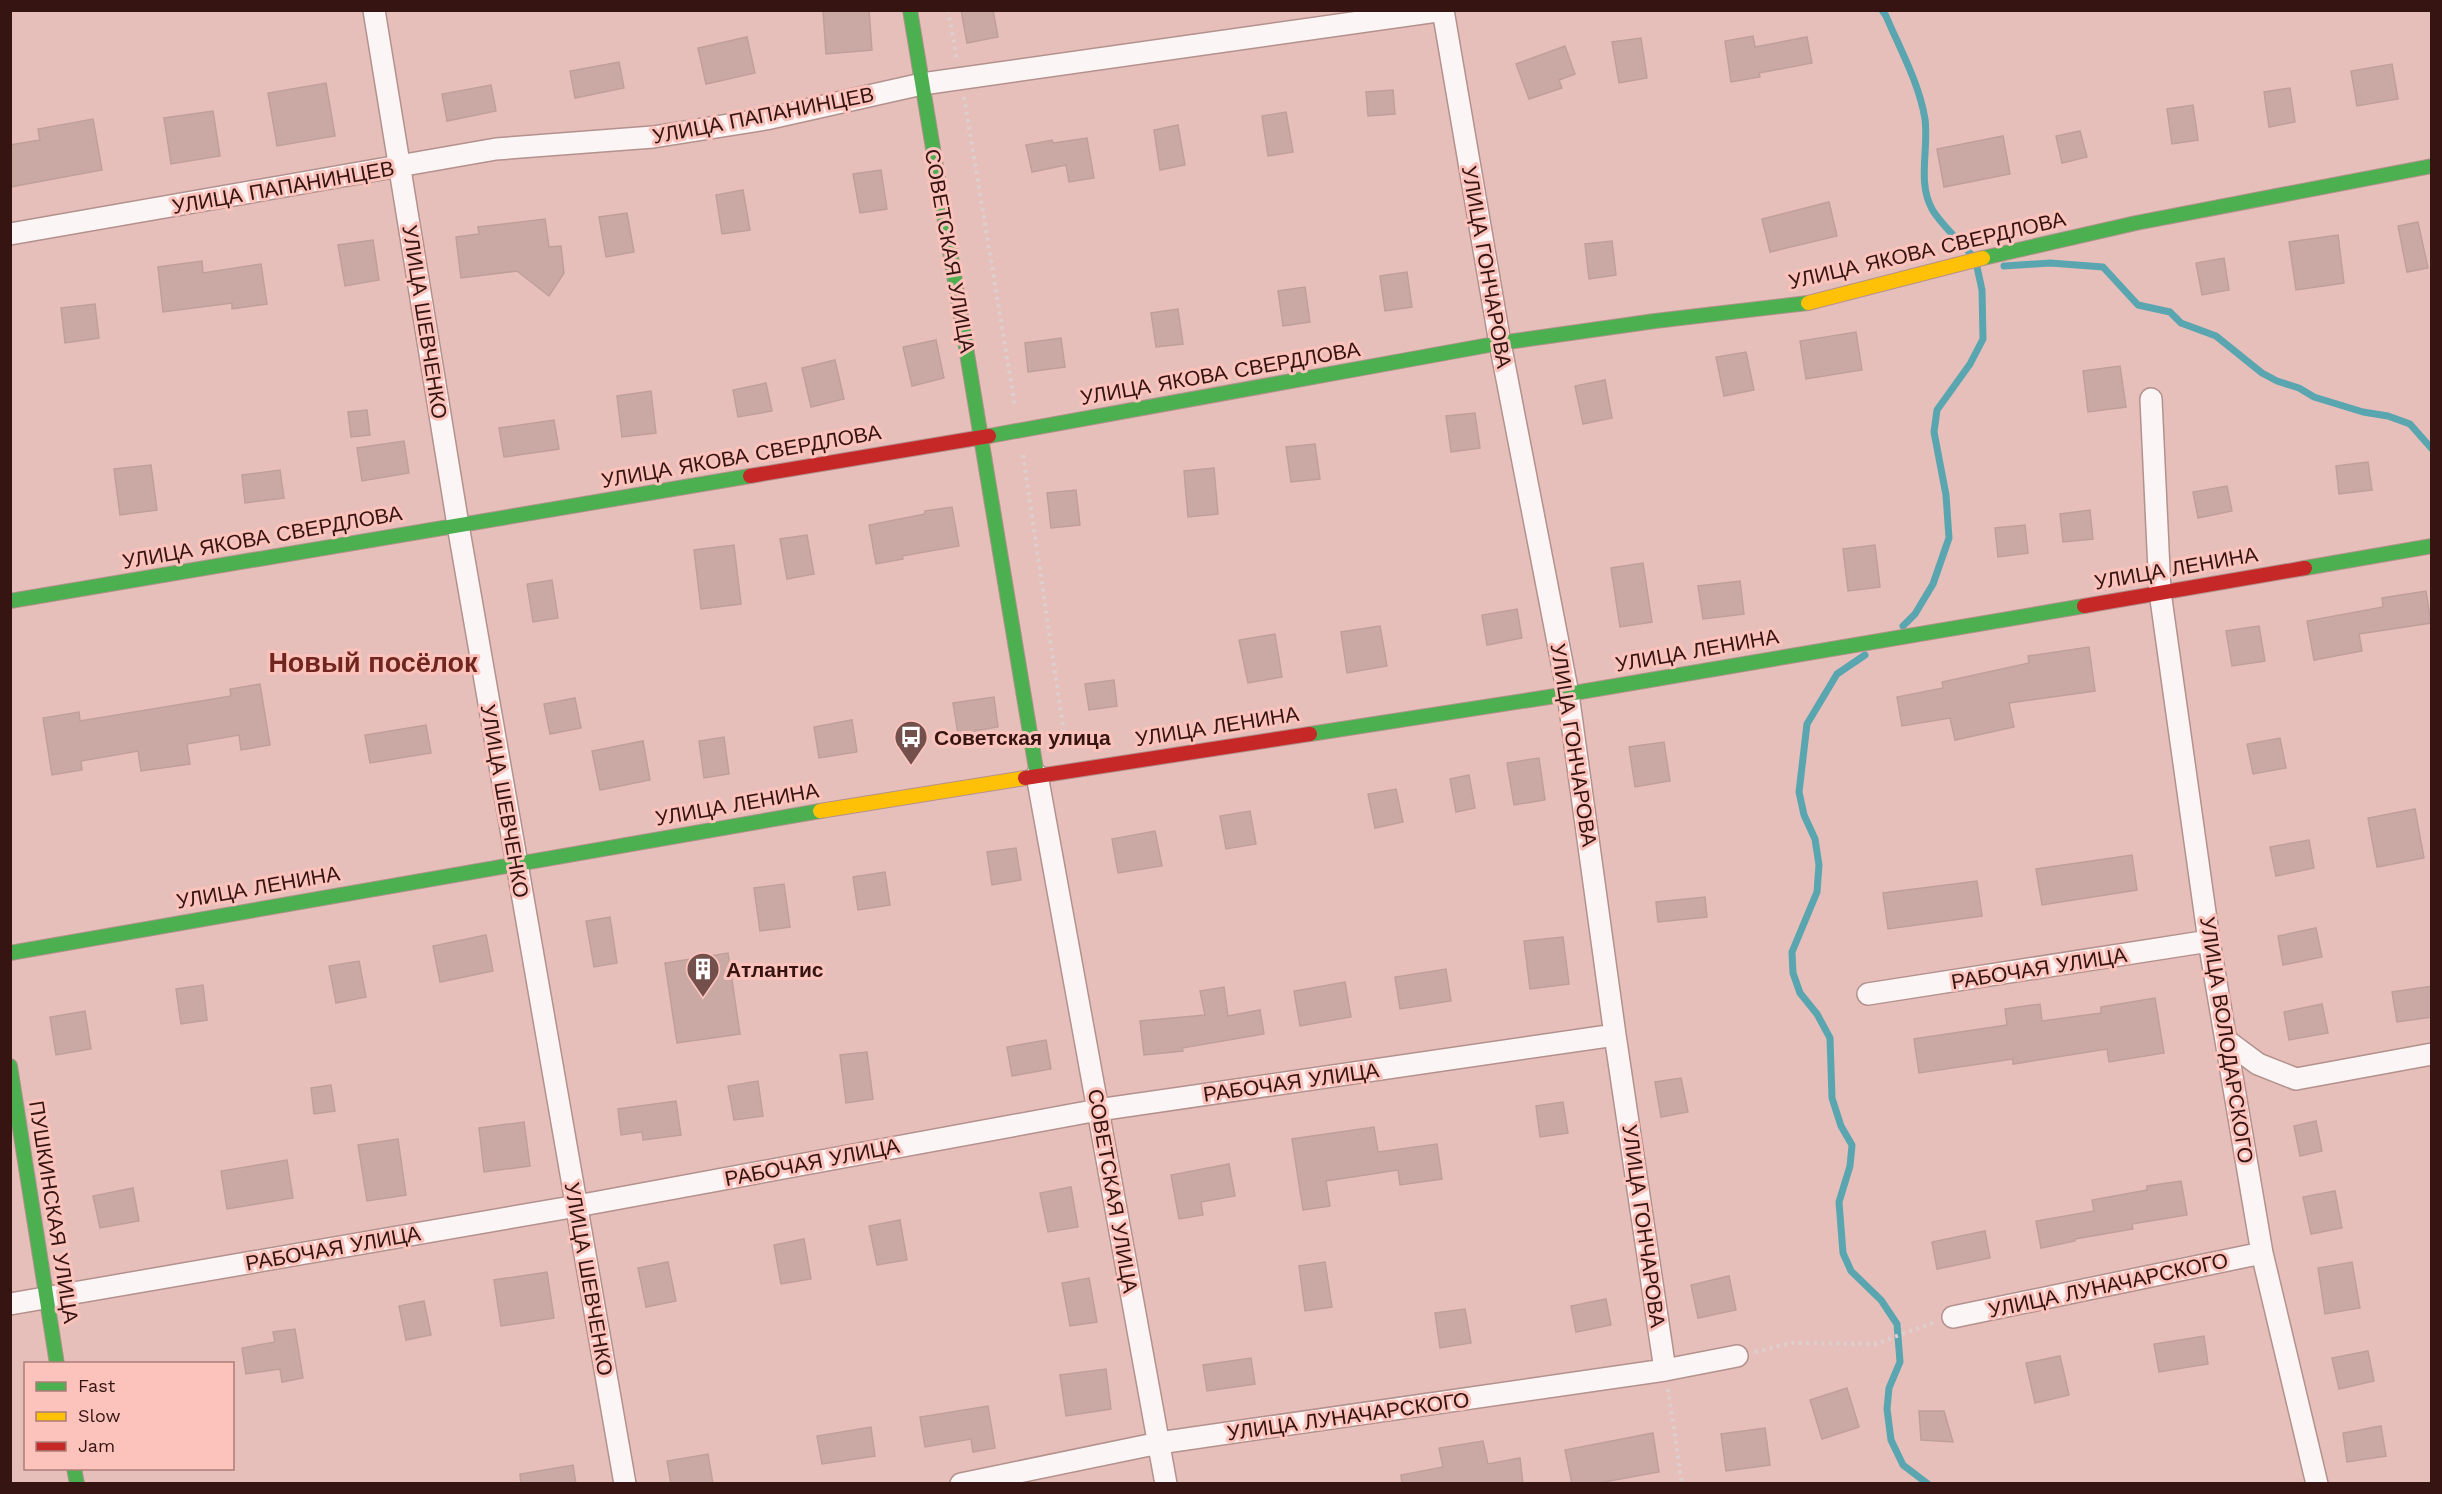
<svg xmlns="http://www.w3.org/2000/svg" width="2442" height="1494" font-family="'Work Sans',sans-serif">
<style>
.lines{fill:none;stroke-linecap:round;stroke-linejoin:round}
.stream{stroke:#5aa6b0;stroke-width:7}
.building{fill:#caa9a4;stroke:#c09f9b;stroke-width:1.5}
.street-casing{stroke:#b3918d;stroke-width:24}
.fast-casing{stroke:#b3918d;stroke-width:16}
.slow-casing{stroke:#b3918d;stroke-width:16}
.jam-casing{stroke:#b3918d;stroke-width:16}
.path{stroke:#dccfce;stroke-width:4;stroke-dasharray:3 4.5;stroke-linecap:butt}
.street{stroke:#fbf5f5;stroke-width:21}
.fast{stroke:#4caf50;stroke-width:14}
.slow{stroke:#ffc107;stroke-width:14}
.jam{stroke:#c62828;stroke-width:14}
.labels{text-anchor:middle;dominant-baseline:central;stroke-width:6;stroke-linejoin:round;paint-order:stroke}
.street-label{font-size:21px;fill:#351411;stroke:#fbc3bc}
.poi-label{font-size:21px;font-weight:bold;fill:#351411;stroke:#fbc3bc;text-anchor:start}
.district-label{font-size:27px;font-weight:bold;fill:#71251f;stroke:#fbc3bc}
</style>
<rect width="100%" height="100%" fill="#e7bfba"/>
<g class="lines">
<path class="stream" d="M1882 10 1886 16C1900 49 1919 83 1925 119 1929 149 1917 182 1932 209 1939 222 1960 242 1971 254
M2004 266 2050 263 2103 267 2138 305 2170 312 2181 323 2216 336 2262 373 2277 381 2299 388 2314 397 2363 412 2388 416 2410 424 2432 449
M1903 626 1915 614 1933 584 1949 538 1946 495 1934 432 1937 410 1970 364 1983 339 1982 290 1977 267
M1865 655 1837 674 1807 724 1799 792 1804 815 1815 839 1819 865 1817 892 1792 952 1793 973 1800 993 1817 1014 1830 1038 1832 1098 1841 1126 1852 1145 1850 1166 1839 1202 1843 1253 1851 1271 1881 1300 1897 1324 1900 1362 1889 1388 1887 1409 1891 1440 1903 1465 1928 1484"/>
</g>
<path class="building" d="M823 10H869L872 50 826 54Z
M961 10H993L998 37 967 43Z
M1753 36 1755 47 1807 37 1812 63 1759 73 1760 77 1731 82 1725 41Z
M747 37 755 73 706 84 698 48Z
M1641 38 1647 78 1619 83 1612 42Z
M1565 46 1575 74 1559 80 1562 88 1529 99 1516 64Z
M619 62 624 88 575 98 570 71Z
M2392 64 2398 99 2357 106 2351 71Z
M326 83 335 136 277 146 268 93Z
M491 85 496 111 447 121 442 94Z
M2290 88 2295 122 2269 127 2264 92Z
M1393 90 1395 114 1368 116 1366 92Z
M2193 105 2198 140 2172 144 2167 109Z
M213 111 220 156 171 164 164 118Z
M1286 112 1293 152 1268 156 1262 116Z
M93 119 102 170 10 187V145L40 140 38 129Z
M1178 125 1185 165 1160 170 1154 130Z
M2080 131 2087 157 2062 163 2056 136Z
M2003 136 2010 174 1944 187 1937 149Z
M1087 138 1094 178 1069 182 1066 165 1032 172 1026 145 1052 140 1053 143Z
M881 170 887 209 860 213 853 174Z
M743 190 750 230 722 234 716 195Z
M1829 202 1837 236 1770 252 1762 219Z
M627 213 634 252 606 257 599 217Z
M545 219 549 247 561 246 564 273 549 296 517 271 461 278 456 237 479 234 478 227Z
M2418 222 2428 268 2407 272 2398 226Z
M2338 235 2344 283 2296 290 2289 242Z
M373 240 379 280 345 286 338 245Z
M1612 241 1616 275 1589 279 1585 244Z
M2224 258 2229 290 2202 295 2196 263Z
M202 261 203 273 261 264 267 304 232 309V303L163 312 158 267Z
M1407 272 1412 307 1385 311 1380 276Z
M1305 287 1310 322 1283 326 1278 291Z
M95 304 99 338 65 343 61 308Z
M1178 309 1183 344 1156 347 1151 313Z
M1856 332 1862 370 1806 379 1800 341Z
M1061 338 1065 367 1028 372 1025 343Z
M936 340 944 378 912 386 903 347Z
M1746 352 1754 390 1724 396 1716 357Z
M835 360 844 399 811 407 802 368Z
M2120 366 2126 407 2088 412 2083 371Z
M1605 380 1612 418 1583 424 1575 386Z
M766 383 772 411 738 417 733 390Z
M651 391 656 433 622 437 617 396Z
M367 410 370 435 351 437 348 412Z
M1475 413 1480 448 1451 452 1446 416Z
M554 420 559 449 504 457 499 428Z
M404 441 409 473 362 481 357 448Z
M1315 444 1320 479 1291 482 1286 447Z
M2368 462 2372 490 2339 494 2336 466Z
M151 465 157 510 120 515 114 469Z
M1214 468 1218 514 1188 517 1184 471Z
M280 470 284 498 245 503 242 475Z
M2227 486 2232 511 2198 518 2193 492Z
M1076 490 1080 525 1051 528 1047 493Z
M952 507 959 546 902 556 903 559 876 564 869 525 925 514V511Z
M2090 510 2093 539 2063 542 2060 514Z
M2025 525 2028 553 1998 557 1995 528Z
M807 535 814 574 787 579 780 539Z
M734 545 741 604 701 609 694 550Z
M1875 545 1880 587 1848 591 1843 549Z
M1643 563 1652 622 1620 627 1611 568Z
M552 580 558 618 533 622 527 584Z
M1740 581 1744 614 1703 619 1698 586Z
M2426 591 2431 623 2359 634 2362 651 2314 660 2307 621 2383 607 2382 598Z
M1517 609 1522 638 1487 645 1482 615Z
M1380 626 1387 666 1347 673 1341 632Z
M2259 626 2265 661 2232 666 2226 631Z
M1275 634 1282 677 1248 683 1239 640Z
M2089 647 2095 691 2009 703 2014 727 1955 740 1950 718 1902 726 1897 697 1943 688 1942 682 2029 663 2028 656Z
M1114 680 1117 706 1089 710 1085 684Z
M260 684 270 745 241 750 239 735 187 744 190 764 141 771 138 751 81 761 82 770 52 775 43 718 79 712 80 721 231 696 230 689Z
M994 697 998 727 958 734 953 703Z
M575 698 581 728 550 734 544 704Z
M852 720 857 752 819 758 814 727Z
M426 725 431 753 370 763 365 735Z
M724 737 729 774 704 778 699 741Z
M2280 738 2286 768 2253 774 2247 744Z
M643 741 650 780 600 790 592 751Z
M1664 742 1670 781 1635 787 1629 747Z
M1539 758 1545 800 1514 805 1507 763Z
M1469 775 1475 808 1456 812 1450 779Z
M1396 789 1403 822 1375 828 1368 794Z
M2415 809 2424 858 2377 867 2368 818Z
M1250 811 1256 844 1226 849 1220 816Z
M1155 831 1162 866 1118 873 1112 839Z
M2309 840 2314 868 2276 876 2270 847Z
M1016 848 1021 880 992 885 987 852Z
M2132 855 2137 890 2042 905 2036 869Z
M885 872 890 905 858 910 853 877Z
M1977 881 1982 916 1888 929 1883 893Z
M784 884 790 927 760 931 754 888Z
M1705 897 1707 917 1658 922 1656 902Z
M610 917 617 963 594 967 586 921Z
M2316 928 2322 957 2283 965 2278 936Z
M486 935 493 971 440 982 433 946Z
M1563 937 1569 984 1530 989 1524 941Z
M728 953 740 1034 677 1043 665 963Z
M359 961 366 997 336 1003 329 966Z
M1446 969 1451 1001 1400 1009 1395 977Z
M1345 982 1351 1017 1300 1026 1294 991Z
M203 985 207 1020 181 1024 176 989Z
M2432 986V1017L2397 1022 2392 992Z
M1224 987 1228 1016 1260 1010 1264 1034 1182 1048 1183 1051 1144 1055 1140 1021 1205 1015 1200 991Z
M2155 998 2164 1053 2109 1062 2107 1049 2013 1064V1059L1919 1073 1914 1039 2007 1025 2005 1009 2040 1004 2042 1021 2101 1013V1007Z
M2322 1004 2328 1033 2289 1040 2284 1012Z
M85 1011 91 1049 56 1055 50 1017Z
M1046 1040 1051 1069 1012 1076 1007 1047Z
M867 1052 873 1099 846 1103 840 1055Z
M1681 1078 1688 1112 1661 1117 1655 1082Z
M758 1081 763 1116 734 1120 728 1086Z
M331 1085 335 1111 314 1114 311 1088Z
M676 1101 681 1135 643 1140 642 1132 621 1135 618 1109Z
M1563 1102 1568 1133 1540 1137 1536 1106Z
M2316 1121 2322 1151 2300 1156 2294 1126Z
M524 1122 530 1166 484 1172 479 1128Z
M1374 1127 1378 1152 1437 1144 1442 1179 1400 1185 1398 1170 1326 1181 1330 1206 1303 1210 1292 1139Z
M398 1139 406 1195 367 1201 358 1145Z
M287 1160 293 1198 227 1209 221 1171Z
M1229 1164 1235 1196 1201 1202 1203 1215 1179 1219 1171 1175Z
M2181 1181 2187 1215 2132 1224 2133 1229 2075 1239V1241L2041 1248 2036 1221 2094 1211 2092 1200 2147 1190V1186Z
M1071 1187 1078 1227 1048 1232 1040 1193Z
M133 1188 139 1221 100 1228 93 1196Z
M2335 1191 2342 1228 2311 1234 2303 1197Z
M900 1220 907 1260 877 1265 869 1226Z
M1985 1231 1990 1258 1937 1269 1932 1242Z
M804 1239 811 1279 781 1284 774 1245Z
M668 1262 676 1301 646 1307 638 1268Z
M1325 1262 1332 1307 1305 1311 1299 1266Z
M2352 1262 2360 1308 2325 1314 2318 1268Z
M547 1272 554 1318 501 1326 494 1280Z
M1729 1276 1736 1310 1698 1318 1691 1285Z
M1089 1278 1097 1322 1070 1326 1062 1283Z
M1606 1299 1611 1325 1576 1332 1571 1306Z
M424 1301 431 1335 406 1340 399 1306Z
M1465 1309 1471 1343 1440 1348 1435 1313Z
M295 1329 303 1378 282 1382 280 1369 246 1374 242 1348 275 1342 273 1332Z
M2204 1336 2208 1364 2159 1372 2154 1344Z
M2368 1351 2374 1381 2339 1389 2332 1358Z
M2060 1356 2069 1395 2035 1403 2026 1363Z
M1251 1358 1255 1384 1207 1391 1203 1365Z
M1106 1369 1111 1409 1066 1416 1060 1375Z
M1847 1388 1859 1427 1822 1439 1810 1400Z
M988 1406 995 1448 973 1452 971 1439 925 1447 920 1417Z
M1919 1411H1944L1953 1442 1921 1440Z
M2381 1426 2386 1456 2347 1462 2343 1433Z
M871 1427 875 1456 822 1464 817 1436Z
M1765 1428 1770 1465 1726 1471 1721 1434Z
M1653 1433 1659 1472 1593 1484H1572L1565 1450Z
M1483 1441 1488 1464 1520 1458 1523 1484H1402L1401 1475 1443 1467 1439 1448Z
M708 1454 713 1484H671L667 1461Z
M573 1465 576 1484H521L520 1474Z"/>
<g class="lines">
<g class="street-casing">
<path id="street" d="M374 10 458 525 625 1484
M1443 10 1500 343 1568 694 1615 1035 1665 1370
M10 234 496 149 653 137 766 119 922 84 1444 10
M2151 399 2160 592 2209 941 2262 1253 2317 1484
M1037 775 1166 1484
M1868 994 2209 941
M2227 1041 2258 1064 2296 1079 2432 1054
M10 1304 577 1206 1098 1110 1615 1035
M1953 1317 2262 1253
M961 1484 1159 1443 1665 1370 1737 1356"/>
</g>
<g class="fast-casing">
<path id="fast" d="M910 10 1037 775
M1983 258 2136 223 2432 166
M989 436 1500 343 1655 321 1808 303
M2305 568 2432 546
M10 601 750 476
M1310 734 1568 694 2084 606
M10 953 820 811
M10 1066 57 1364
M74 1468 77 1484"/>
</g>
<g class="slow-casing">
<path id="slow" d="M1808 303 1983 258
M820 811 1025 778"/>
</g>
<g class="jam-casing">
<path id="jam" d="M750 476 989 436
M2084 606 2305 568
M1025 778 1310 734"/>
</g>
<path class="path" d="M948 10 957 60
M964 97 1015 406
M1023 455 1066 747
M1755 1352 1791 1343 1875 1344 1935 1322
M1668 1389 1682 1484"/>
<use href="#street" class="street"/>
<use href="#fast" class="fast"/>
<use href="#slow" class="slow"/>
<use href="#jam" class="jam"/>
</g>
<defs>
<g id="bus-pin" transform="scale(1.725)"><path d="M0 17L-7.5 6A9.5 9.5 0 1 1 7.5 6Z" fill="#73504c" stroke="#fbc3bc"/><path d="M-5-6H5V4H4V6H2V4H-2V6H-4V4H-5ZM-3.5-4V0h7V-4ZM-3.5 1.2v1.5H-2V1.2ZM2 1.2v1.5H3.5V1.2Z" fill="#fff"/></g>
<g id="building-pin" transform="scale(1.725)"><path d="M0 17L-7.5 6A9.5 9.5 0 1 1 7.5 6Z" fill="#73504c" stroke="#fbc3bc"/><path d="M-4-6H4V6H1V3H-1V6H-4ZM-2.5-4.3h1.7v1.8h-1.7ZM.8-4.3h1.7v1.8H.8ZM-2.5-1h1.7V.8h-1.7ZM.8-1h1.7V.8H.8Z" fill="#fff"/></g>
</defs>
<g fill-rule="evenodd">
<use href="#bus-pin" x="911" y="737"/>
<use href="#building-pin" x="703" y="969"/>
</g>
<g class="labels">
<g class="street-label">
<text transform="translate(763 115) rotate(-11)">УЛИЦА ПАПАНИНЦЕВ</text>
<text transform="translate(283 187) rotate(-10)">УЛИЦА ПАПАНИНЦЕВ</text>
<text transform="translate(1927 250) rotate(-13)">УЛИЦА ЯКОВА СВЕРДЛОВА</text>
<text transform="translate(950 251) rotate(80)">СОВЕТСКАЯ УЛИЦА</text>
<text transform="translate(1487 267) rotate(80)">УЛИЦА ГОНЧАРОВА</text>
<text transform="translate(425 322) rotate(81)">УЛИЦА ШЕВЧЕНКО</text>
<text transform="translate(1220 373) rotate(-10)">УЛИЦА ЯКОВА СВЕРДЛОВА</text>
<text transform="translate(741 456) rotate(-10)">УЛИЦА ЯКОВА СВЕРДЛОВА</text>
<text transform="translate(262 537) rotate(-10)">УЛИЦА ЯКОВА СВЕРДЛОВА</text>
<text transform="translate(2176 568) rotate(-10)">УЛИЦА ЛЕНИНА</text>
<text transform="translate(1697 650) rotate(-10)">УЛИЦА ЛЕНИНА</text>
<text transform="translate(1217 726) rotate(-9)">УЛИЦА ЛЕНИНА</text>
<text transform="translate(1574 745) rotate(81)">УЛИЦА ГОНЧАРОВА</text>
<text transform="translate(505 801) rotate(80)">УЛИЦА ШЕВЧЕНКО</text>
<text transform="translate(737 804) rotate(-10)">УЛИЦА ЛЕНИНА</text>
<text transform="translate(258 887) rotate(-10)">УЛИЦА ЛЕНИНА</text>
<text transform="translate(2039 968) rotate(-9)">РАБОЧАЯ УЛИЦА</text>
<text transform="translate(2227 1040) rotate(81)">УЛИЦА ВОЛОДАРСКОГО</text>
<text transform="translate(1291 1082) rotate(-8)">РАБОЧАЯ УЛИЦА</text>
<text transform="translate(812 1162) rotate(-11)">РАБОЧАЯ УЛИЦА</text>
<text transform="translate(1113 1191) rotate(80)">СОВЕТСКАЯ УЛИЦА</text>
<text transform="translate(54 1212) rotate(81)">ПУШКИНСКАЯ УЛИЦА</text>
<text transform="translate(1644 1226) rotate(82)">УЛИЦА ГОНЧАРОВА</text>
<text transform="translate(333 1248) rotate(-10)">РАБОЧАЯ УЛИЦА</text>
<text transform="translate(589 1279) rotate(80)">УЛИЦА ШЕВЧЕНКО</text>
<text transform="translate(2108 1285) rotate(-12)">УЛИЦА ЛУНАЧАРСКОГО</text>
<text transform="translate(1348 1416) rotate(-8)">УЛИЦА ЛУНАЧАРСКОГО</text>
</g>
<g class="poi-label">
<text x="934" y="737">Советская улица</text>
<text x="726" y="969">Атлантис</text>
</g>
<g class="district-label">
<text x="373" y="663">Новый посёлок</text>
</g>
</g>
<rect width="2442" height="1494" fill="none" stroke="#351411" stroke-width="24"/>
<rect x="24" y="1362" width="210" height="108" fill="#fbc3bc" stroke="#ac7d78" stroke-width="1.5"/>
<rect x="36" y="1382" width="30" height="9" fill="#4caf50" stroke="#ac7d78" stroke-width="1.5"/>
<text x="78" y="1392" font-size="18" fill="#351411">Fast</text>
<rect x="36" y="1412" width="30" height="9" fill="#ffc107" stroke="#ac7d78" stroke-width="1.5"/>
<text x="78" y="1422" font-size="18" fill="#351411">Slow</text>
<rect x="36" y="1442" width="30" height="9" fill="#c62828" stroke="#ac7d78" stroke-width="1.5"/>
<text x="78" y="1452" font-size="18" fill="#351411">Jam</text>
</svg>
